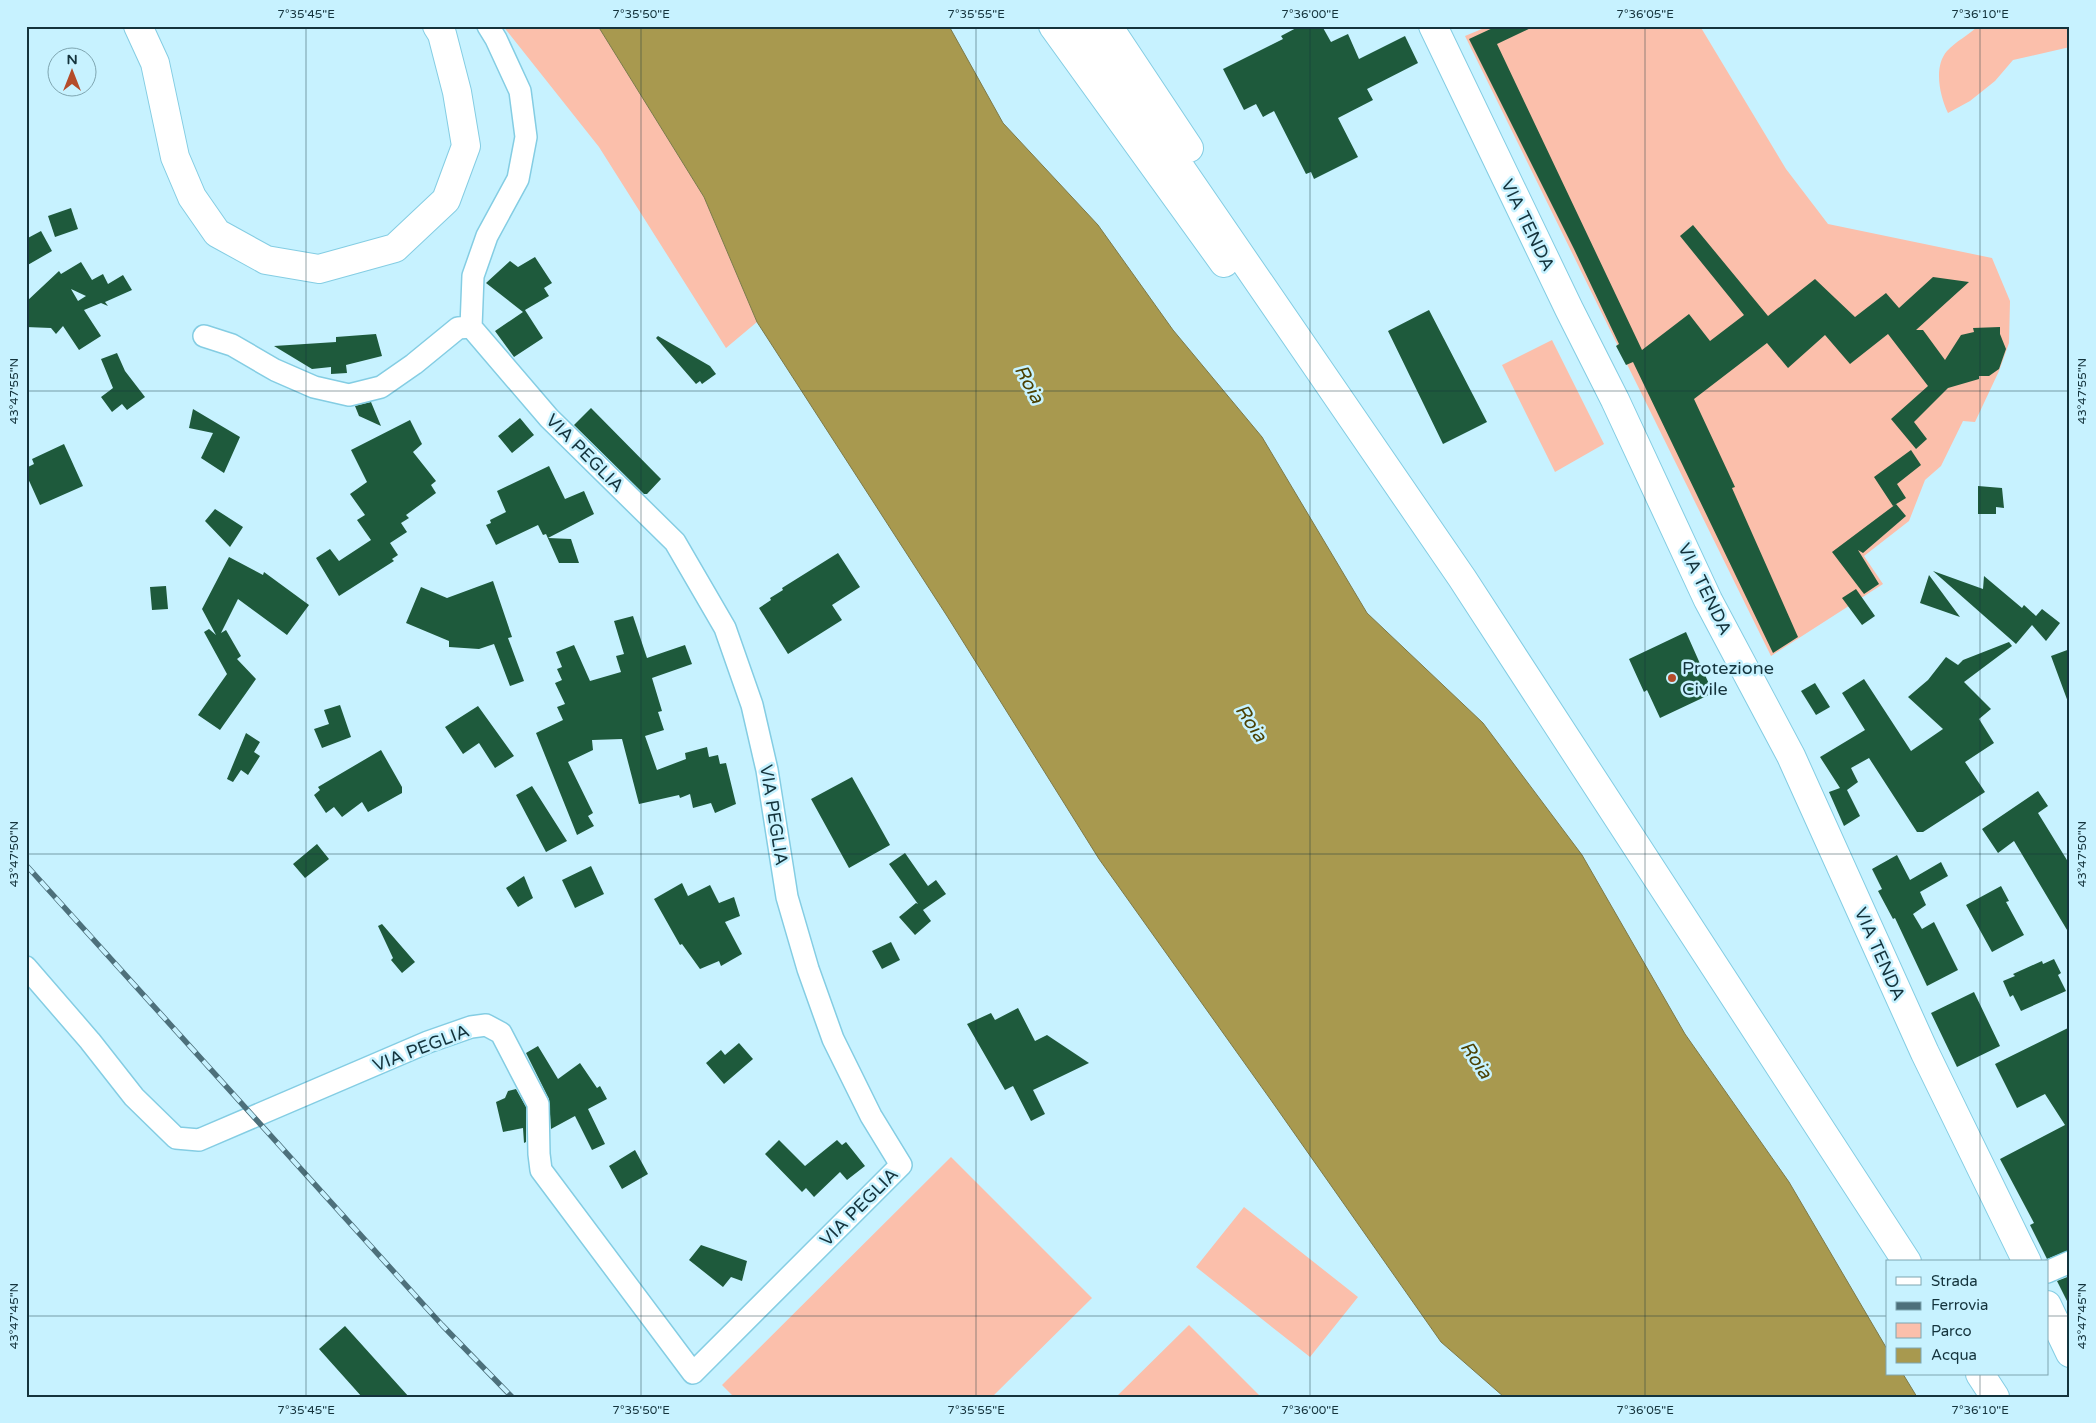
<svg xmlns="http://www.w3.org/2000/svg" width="2096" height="1423" font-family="'Varela Round',sans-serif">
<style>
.green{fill:#fbbfab}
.water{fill:#a8994f;stroke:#7c7a49}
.building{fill:#1e5a3c;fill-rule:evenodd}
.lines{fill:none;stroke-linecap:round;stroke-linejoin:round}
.street-casing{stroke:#84cde3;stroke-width:24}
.secondary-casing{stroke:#84cde3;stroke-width:30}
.primary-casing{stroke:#84cde3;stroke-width:30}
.highway-casing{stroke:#84cde3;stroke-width:30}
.street{stroke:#fff;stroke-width:21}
.secondary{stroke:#fff;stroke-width:28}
.primary{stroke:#fff;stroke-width:28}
.highway{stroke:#fff;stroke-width:28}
.rail-casing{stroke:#4d707b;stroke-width:5.5}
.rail{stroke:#c7f2ff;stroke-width:4;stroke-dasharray:11;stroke-linecap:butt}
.ticks{fill:none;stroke:#14333c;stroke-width:1;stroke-opacity:0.45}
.poi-dot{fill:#b44c2a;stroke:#c7f2ff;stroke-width:2}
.labels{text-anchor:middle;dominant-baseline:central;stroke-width:5;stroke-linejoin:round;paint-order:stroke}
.street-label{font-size:18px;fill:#14333c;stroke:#c7f2ff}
.poi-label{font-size:18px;fill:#14333c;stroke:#c7f2ff;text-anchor:start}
.water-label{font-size:19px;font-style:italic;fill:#4c4103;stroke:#c7f2ff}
.neatline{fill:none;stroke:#14333c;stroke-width:2}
.ticks-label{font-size:12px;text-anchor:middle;fill:#14333c}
</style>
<rect width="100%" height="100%" fill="#c7f2ff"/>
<path class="green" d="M503 26H598L704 197 757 322 726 348 599 147Z
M1489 26H1700L1786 169 1828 224 1992 258 2010 301 2009 343 1999 371 1975 422 1963 421 1941 466 1925 480 1909 521 1864 556 1883 584 1771 656 1465 36Z
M1978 26H2070V47L2013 60 1995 81 1970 101 1948 113C1940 96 1933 67 1947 51 1956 41 1969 35 1978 26Z
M1552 340 1604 444 1555 472 1502 365Z
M951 1157 1092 1298 992 1397H734L722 1385Z
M1244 1207 1358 1297 1310 1357 1196 1267Z
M1189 1325 1261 1397H1116Z"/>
<path class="water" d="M598 26H949L1003 123 1098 225 1173 330 1262 437 1367 613 1483 723 1582 855 1685 1034 1789 1182 1887 1349V1374H1903L1917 1397H1504L1441 1342 1273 1103 1099 859 947 616 757 322 704 197Z"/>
<path class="building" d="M1300 26H1322L1331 42 1348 34 1359 59 1405 36 1418 63 1367 89 1373 100 1338 118 1358 157 1314 179 1311 172 1306 174 1274 111 1263 117 1256 104 1244 110 1223 69 1283 39 1281 36Z
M1497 26H1535L1497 44 1642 350 1689 314 1710 341 1744 315 1680 236 1693 225 1768 316 1815 279 1855 317 1886 293 1899 308 1933 277 1969 282 1916 330H1923L1945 360 1961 335 1974 332 1973 328 2000 327V334L2006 349 1999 369 1989 376H1979V379L1948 388 1914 422 1927 439 1916 449 1891 419 1928 386 1888 334 1850 364 1825 335 1788 368 1767 343 1694 399 1735 487 1732 488 1798 637 1773 653 1633 362 1626 365 1616 346 1619 344 1574 249 1469 39Z
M71 208 78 229 55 237 48 216Z
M41 231 52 251 26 266V239Z
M535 257 552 283 544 288 549 296 525 310 543 338 514 357 495 331 523 312 486 283 510 261 518 267Z
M81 262 92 280 103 274 108 284 123 275 132 290 105 302 108 306 101 303 84 310 101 336 79 350 63 326 56 334 51 328 26 327V302L59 271 61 274ZM71 289 86 296 78 301Z
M1429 310 1487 422 1443 444 1388 331Z
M376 334 382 356 346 365 347 373 331 374V367L312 369 274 346 336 342V337Z
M658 336 710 366 716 374 702 384 700 381 696 384 656 338Z
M117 353 125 371 145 397 127 410 122 404 112 412 101 397 113 388 101 359Z
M371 402 381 426 359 416 355 406Z
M591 408 661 479 647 494H644L574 425Z
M193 409 240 437 224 473 201 458 213 433 189 428Z
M520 418 534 435 512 453 498 436Z
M410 420 422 444 413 452 436 481 431 485 436 493 406 515 409 518 401 523 407 532 390 543 398 555 392 559 394 561 339 596 316 558 330 549 339 561 371 540 357 520 365 515 350 494 367 482 351 450Z
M64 444 83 486 40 505 26 474V468L34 464 32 459Z
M1911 450 1921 465 1897 484 1906 498 1893 506 1874 477Z
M549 466 565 499 584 491 594 514 548 538 571 539 579 563H559L546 534 543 535 538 525 496 545 486 525 491 523 490 520 506 512 497 491Z
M1978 486 2002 488 2004 508 1996 507V514H1978Z
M1896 504 1906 516 1863 553 1858 550 1879 584 1864 594 1832 552Z
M215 509 243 527 230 547 205 521Z
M838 553 860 587 832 605 842 620 788 654 759 608 771 600 770 598 783 590 782 588Z
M229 557 263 575 264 572 309 605 287 635 238 599 221 633 226 630 241 656 237 659 256 679 220 730 198 715 227 674 204 632 209 629 216 635 202 609Z
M1933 571 1983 589 1984 576 2022 608 2024 605 2036 616 2042 609 2060 623 2046 641 2032 625 2016 644Z
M1929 575 1960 617 1920 603Z
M493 581 512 637 508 638 524 681 510 686 494 644 479 649 449 647V641L406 623 421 587 447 598Z
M166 586 168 609 152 610 150 587Z
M1856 589 1875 616 1862 625 1842 598Z
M633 616 647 658 685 645 692 664 652 678 662 711 658 712 664 730 645 736 657 770 686 759 685 753 707 747 709 757 718 755 720 764 726 763 736 804 715 813 711 803 693 808 690 794 680 798 679 795 639 804 622 739 592 740 593 750 568 762 593 813 588 816 594 826 577 835 536 733 563 720 557 707 565 704 555 683 562 680 557 669 562 667 556 652 574 645 590 681 621 672 616 656 624 654 614 621Z
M1686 632 1713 693 1660 718 1647 690 1644 692 1629 659Z
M2009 642 2012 646 1964 682 1991 709 1979 719 1994 743 1965 762 1985 792 1923 832H1917L1869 758 1851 768 1858 782 1847 790 1860 816 1844 826 1829 792 1840 788 1820 757 1865 730 1842 693 1864 679 1911 751 1943 729 1908 697 1928 680 1946 657 1958 665 1963 660Z
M2070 649V702H2068L2051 656Z
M1815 683 1830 707 1816 715 1801 691Z
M340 705 351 737 322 748 314 729 329 724 324 710Z
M478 706 514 756 495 768 479 743 463 754 445 727Z
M246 733 260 742 254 752 260 756 248 775 241 770 233 782 227 779Z
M381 750 402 787V793L368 812 362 802 342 817 334 807 326 813 314 795 320 790 318 787Z
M852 777 890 845 849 868 811 799Z
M532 786 567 841 546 852 516 795Z
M2038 791 2048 806 2038 813 2070 865V935L2014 841 1998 853 1982 829Z
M317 844 329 859 305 878 293 864Z
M905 853 928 886 936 880 946 894 923 910 931 921 915 935 899 917 916 903 918 904 889 864Z
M1897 855 1910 880 1941 862 1948 876 1920 892 1926 905 1913 914 1922 929 1934 922 1958 970 1927 986 1895 918 1893 919 1878 891 1882 889 1872 869Z
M591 866 604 894 575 908 562 880Z
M524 876 533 898 518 907 506 888Z
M682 883 688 896 710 885 719 903 734 897 740 916 725 922 742 954 721 966 719 961 700 969 682 944 680 945 654 899Z
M2001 886 2009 901 2006 902 2024 935 1992 952 1966 905Z
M382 924 415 962 402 973 391 960 393 958 378 926Z
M891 942 900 960 882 969 872 951Z
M2054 959 2061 973 2058 975 2066 991 2021 1011 2013 995 2010 997 2003 981 2015 976 2013 974 2042 961 2043 964Z
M1974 992 2000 1046 1957 1067 1931 1013Z
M1018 1008 1035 1041 1047 1035 1089 1063 1033 1090 1045 1114 1031 1121 1013 1086 1005 1090 967 1024 991 1013 995 1020Z
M2070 1027V1250L2047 1259 2030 1225 2034 1223 2000 1159 2065 1125 2045 1094 2017 1108 1995 1064Z
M739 1043 753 1059 724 1084 706 1063 721 1050 725 1055Z
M538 1046 558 1079 580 1063 597 1088 600 1086 607 1099 588 1109 605 1144 592 1150 575 1116 551 1129 549 1099 526 1053Z
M516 1089 526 1107V1142L524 1143 523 1128 503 1132 496 1102 505 1098 508 1091Z
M779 1140 805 1166 837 1140 842 1145 846 1142 865 1166 847 1180 840 1172 814 1197 806 1188 802 1192 765 1154Z
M635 1150 648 1174 622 1189 609 1166Z
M701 1245 747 1261 742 1281 731 1277 723 1287 689 1260Z
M2070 1276V1307L2057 1281Z
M345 1326 409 1397H362L319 1349Z"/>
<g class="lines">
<g class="street-casing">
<path id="street" d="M204 336 232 345 275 370 314 387 349 395 381 387 414 364 458 328 471 327
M26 967 90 1041 134 1097 176 1138 199 1140 428 1042 471 1027 486 1025 501 1033 538 1104 539 1154 541 1170 693 1373 901 1165 871 1116 833 1039 808 969 787 897 767 770 752 705 725 628 675 542 549 418 471 327 473 276 487 236 518 179 526 137 520 91 496 39 488 26
M2047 1272 2070 1262"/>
</g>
<g class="secondary-casing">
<path id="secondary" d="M1433 26 1569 309 1615 400 1708 600 1791 756 1925 1053 2027 1262
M2047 1305 2070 1353"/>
</g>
<g class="primary-casing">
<path id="primary" d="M1053 26 1224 263
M1083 26 1462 578 1907 1262
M1108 26 1189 148
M1980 1374 1995 1397"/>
</g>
<g class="highway-casing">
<path id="highway" d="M138 26 155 63 175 157 192 197 217 233 266 260 319 269 395 248 446 200 466 146 457 92 442 34 437 26"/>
</g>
<use href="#street" class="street"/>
<use href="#secondary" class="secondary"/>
<use href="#primary" class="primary"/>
<use href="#highway" class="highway"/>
<g class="rail-casing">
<path id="rail" d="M26 865 442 1325 512 1397"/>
</g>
<use href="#rail" class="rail"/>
</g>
<path class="ticks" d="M306 26V1397M641 26V1397M976 26V1397M1310 26V1397M1645 26V1397M1980 26V1262M26 391H2070M26 854H2070M26 1316H1887M2047 1316H2070M1980 1374V1397"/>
<circle class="poi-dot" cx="1672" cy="678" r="5"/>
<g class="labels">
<g class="street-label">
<text transform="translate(1528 225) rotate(64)">VIA TENDA</text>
<text transform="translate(585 453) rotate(45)">VIA PEGLIA</text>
<text transform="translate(1705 589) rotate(64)">VIA TENDA</text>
<text transform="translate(774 815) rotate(81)">VIA PEGLIA</text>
<text transform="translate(1880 954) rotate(66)">VIA TENDA</text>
<text transform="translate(421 1048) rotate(-21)">VIA PEGLIA</text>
<text transform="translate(859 1207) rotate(-45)">VIA PEGLIA</text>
</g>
<g class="poi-label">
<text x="1682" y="668">Protezione<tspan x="1682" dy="21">Civile</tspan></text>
</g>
<g class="water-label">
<text transform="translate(1029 384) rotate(62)">Roia</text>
<text transform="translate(1251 723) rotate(56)">Roia</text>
<text transform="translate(1476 1060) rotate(56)">Roia</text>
</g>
</g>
<rect width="2096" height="1423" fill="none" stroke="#c7f2ff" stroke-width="55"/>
<rect x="1886" y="1260" width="162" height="115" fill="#c7f2ff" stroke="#7fa6b1"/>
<rect x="1896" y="1277" width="25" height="8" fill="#ffffff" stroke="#7fa6b1"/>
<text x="1931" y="1286" font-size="15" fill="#14333c">Strada</text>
<rect x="1896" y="1302" width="25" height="8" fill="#4d707b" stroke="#7fa6b1"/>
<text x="1931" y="1310" font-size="15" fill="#14333c">Ferrovia</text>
<rect x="1896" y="1323" width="25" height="15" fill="#fbbfab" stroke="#7fa6b1"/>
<text x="1931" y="1336" font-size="15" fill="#14333c">Parco</text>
<rect x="1896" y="1348" width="25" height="15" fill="#a8994f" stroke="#7fa6b1"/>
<text x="1931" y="1360" font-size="15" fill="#14333c">Acqua</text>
<g transform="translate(72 72)"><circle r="24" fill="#c7f2ff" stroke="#7fa6b1"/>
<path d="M0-4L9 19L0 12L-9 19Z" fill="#b44c2a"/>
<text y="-8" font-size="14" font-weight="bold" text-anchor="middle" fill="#14333c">N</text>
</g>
<rect x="28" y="28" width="2040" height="1368" class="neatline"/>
<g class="ticks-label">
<text x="306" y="18">7°35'45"E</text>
<text x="641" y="18">7°35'50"E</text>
<text x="976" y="18">7°35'55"E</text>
<text x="1310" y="18">7°36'00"E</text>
<text x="1645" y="18">7°36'05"E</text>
<text x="1980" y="18">7°36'10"E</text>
<text transform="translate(14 391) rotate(-90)" y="4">43°47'55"N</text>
<text transform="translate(2082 391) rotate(-90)" y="4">43°47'55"N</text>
<text transform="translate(14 854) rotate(-90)" y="4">43°47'50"N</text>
<text transform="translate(2082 854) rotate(-90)" y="4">43°47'50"N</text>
<text transform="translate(14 1316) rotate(-90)" y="4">43°47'45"N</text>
<text transform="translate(2082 1316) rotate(-90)" y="4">43°47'45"N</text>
<text x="306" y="1414">7°35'45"E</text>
<text x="641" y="1414">7°35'50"E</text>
<text x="976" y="1414">7°35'55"E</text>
<text x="1310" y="1414">7°36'00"E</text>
<text x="1645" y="1414">7°36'05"E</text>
<text x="1980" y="1414">7°36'10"E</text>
</g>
</svg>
